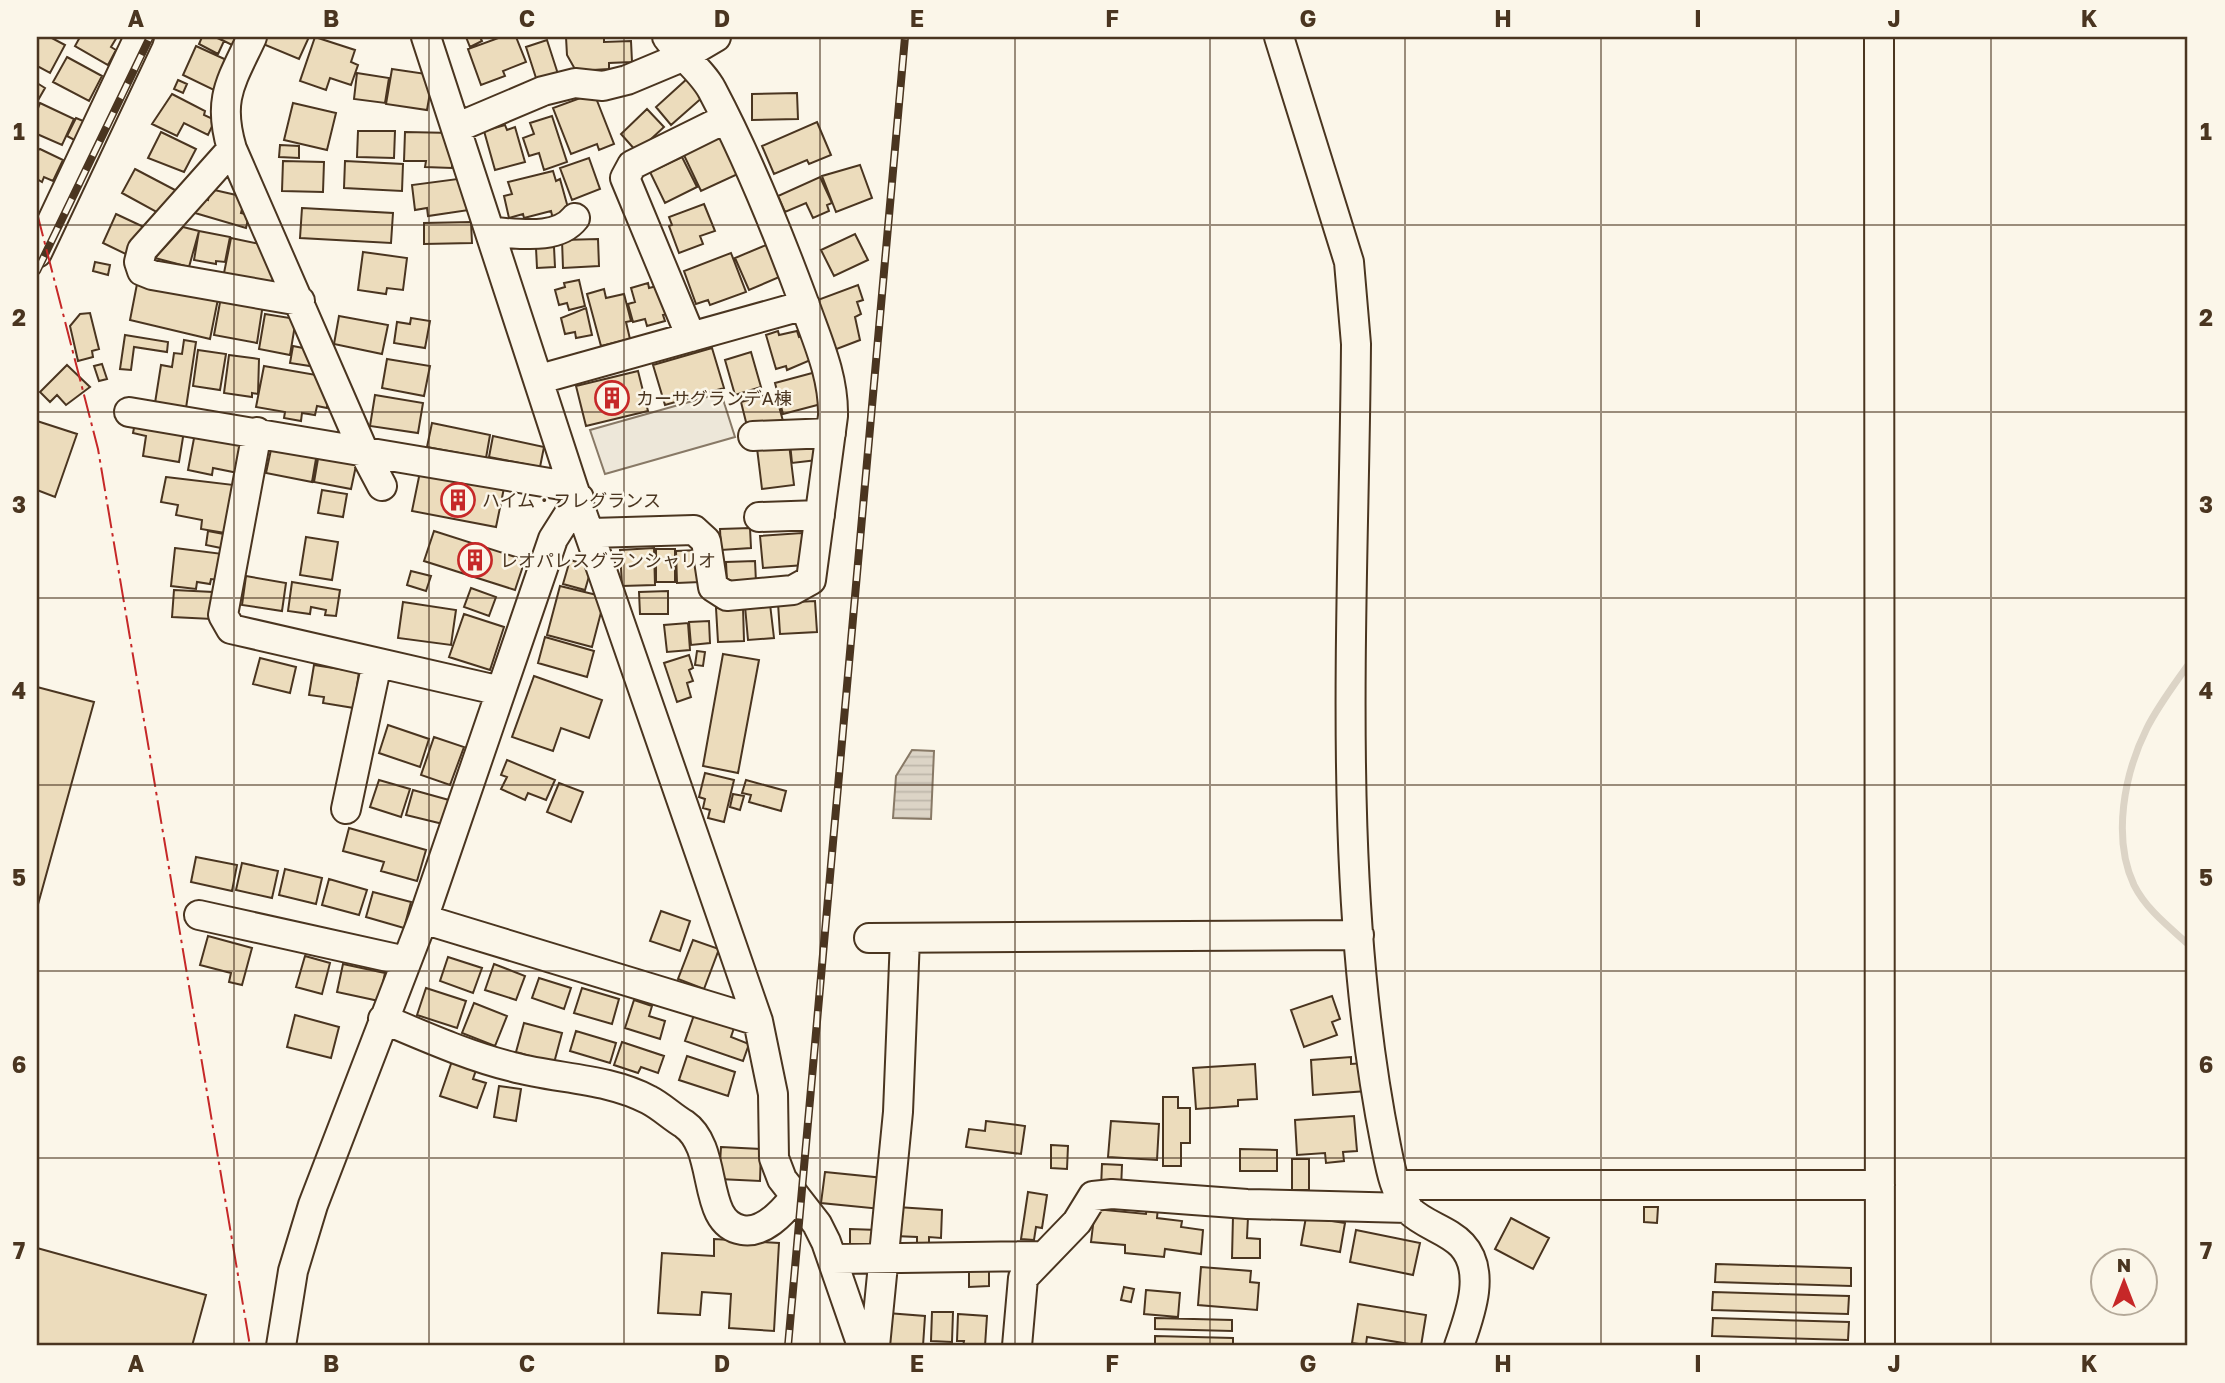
<svg xmlns="http://www.w3.org/2000/svg" width="2225" height="1383" font-family="'Golos Text','Noto Sans JP',sans-serif">
<style>
.parking{fill:#ede7d9;stroke:#887966;stroke-width:2}
.water{fill:url(#water-rules);stroke:#887966;stroke-width:2}
.lines{fill:none;stroke-linecap:round;stroke-linejoin:round}
.stream{stroke:#dcd4c6;stroke-width:7}
.building{fill:#ecdcbc;stroke:#4a3520;stroke-width:2}
.minor-casing{stroke:#4a3520;stroke-width:32}
.minor{stroke:#fbf6e9;stroke-width:28}
.rail-casing{stroke:#4a3520;stroke-width:8}
.rail{stroke:#fbf6e9;stroke-width:5;stroke-dasharray:16;stroke-linecap:butt}
.power{stroke:#c62828;stroke-width:2;stroke-dasharray:24 5 3.5 5;stroke-linecap:butt}
.grid{fill:none;stroke:#4a3520;stroke-width:2;stroke-opacity:0.55}
.labels{text-anchor:middle;dominant-baseline:central;stroke-width:5;stroke-linejoin:round;paint-order:stroke}
.poi-label{font-size:18px;fill:#4a3520;stroke:#fbf6e9;text-anchor:start}
.neatline{fill:none;stroke:#4a3520;stroke-width:2.5}
.grid-label{font-size:23px;text-anchor:middle;font-weight:bold;fill:#4a3520}
</style>
<defs>
<pattern id="water-rules" width="6" height="5" patternUnits="userSpaceOnUse" patternTransform="scale(1.75)"><rect width="6" height="5" fill="#dcd4c6"/><path d="M0 2.5h6" fill="none" stroke="#beb7aa"/></pattern>
</defs>
<rect width="100%" height="100%" fill="#fbf6e9"/>
<path class="parking" d="M721 393 735 437 605 474 590 430Z"/>
<path class="water" d="M912 750 934 751 931 819 893 818 896 776Z"/>
<g class="lines">
<path class="stream" d="M2188 665C2174 685 2158 706 2147 728 2124 774 2112 838 2134 885 2146 909 2168 926 2188 944"/>
</g>
<path class="building" d="M37 37H50L65 45 50 73 37 66Z
M80 37H117L111 47 116 50 108 65 75 46Z
M202 37H215L224 41 218 54 199 44Z
M216 37H239L234 46Z
M266 37H309L299 59 263 44Z
M315 37 355 50 351 62 358 65 351 85 330 78 326 90 300 81Z
M466 37H480L482 41 470 47Z
M501 37H516L526 62 503 71 505 76 481 85 468 49Z
M566 37 604 38V42L631 41 632 62 609 63V69L576 71 567 55Z
M547 40 558 74 537 81 526 47Z
M196 46 231 62 218 92 183 75Z
M67 57 102 76 89 101 53 82Z
M392 69 433 75 427 110 386 104Z
M357 73 389 78 385 103 354 99Z
M688 78 704 96 671 125 656 107Z
M178 80 187 84 183 93 174 89Z
M37 83 45 88 37 102Z
M594 93 614 144 599 150 597 144 571 154 553 108Z
M797 93 798 119 752 120V94Z
M172 94 205 111 204 115 215 120 208 135 184 123 177 136 152 124Z
M40 103 74 119 62 145 37 134V111Z
M293 103 336 113 327 150 284 140Z
M647 109 664 127 637 152 621 134Z
M552 116 567 162 544 170 539 153 529 156 523 138 534 134 530 123Z
M76 118 88 123 78 142 67 136Z
M817 122 831 155 809 164 807 160 774 174 762 146Z
M505 125 507 130 515 127 525 162 495 170 484 131Z
M358 131H395L394 158 357 157Z
M161 132 196 149 184 172 148 158Z
M405 132 453 133 452 168 425 167 426 161H404Z
M721 133 740 173 701 191 682 151Z
M280 145 299 146V158L279 157Z
M40 149 63 160 53 181 44 177 42 182 37 179V151Z
M682 157 697 187 665 203 650 172Z
M589 158 600 189 572 200 560 168Z
M283 161 324 162 323 192 282 191Z
M345 161 403 164 402 191 344 188Z
M860 165 872 198 836 212 822 176Z
M135 169 175 190 162 215 122 193Z
M553 171 556 181 560 179 570 215 553 219 551 211 524 218 523 214 509 218 504 196 512 194 508 182Z
M820 177 832 203 827 205 829 211 813 218 806 203 785 212 778 196Z
M465 178 469 210 428 216 427 208 415 210 412 185Z
M210 189 245 197 241 213 249 215 246 228 195 213 198 198 208 200Z
M704 204 715 231 700 236 703 244 679 253 669 226 672 225 669 217Z
M302 208 393 213 391 243 300 238Z
M116 214 146 228 132 257 103 243Z
M471 222 472 243 424 244V223Z
M183 227 199 231 189 267 155 258Z
M199 231 230 237 225 262 216 261V264L194 260Z
M855 234 868 260 834 276 821 250Z
M231 238 265 245 278 290 223 278Z
M598 239 599 266 563 268 562 240Z
M771 243 784 275 749 290 735 258Z
M554 247 555 267 537 268 536 248Z
M363 252 407 258 403 290 387 288 386 294 358 290Z
M731 253 746 292 710 305 708 300 696 304 684 271Z
M95 262 110 265 108 275 93 271Z
M579 280 585 306 569 310 567 303 559 305 555 290 565 287 564 283Z
M648 283 649 288 661 285 668 314 663 315 665 321 647 326 645 319 633 322 628 304 635 302 631 288Z
M137 284 218 299 210 339 130 320Z
M858 285 863 300 857 302 861 314 855 317 860 340 834 350 815 301Z
M604 289 606 298 624 294 631 321 626 322 630 339 601 346 587 294Z
M221 297 263 304 257 343 214 335Z
M586 308 592 335 576 338 575 332 565 334 561 318Z
M90 313 99 349 92 351 93 357 78 361 70 326 80 314Z
M265 314 296 319 290 355 259 349Z
M339 316 388 325 382 354 334 344Z
M411 318 430 321 425 348 394 343 397 322 410 324Z
M778 331 779 335 797 331 799 337 807 335 813 359 787 370 786 366 776 369 766 335Z
M125 335 168 342 167 352 134 347 131 370 120 369Z
M184 340 196 342 186 408 155 403 161 365 172 367 174 353 182 354Z
M293 346 313 350 310 366 290 363Z
M712 348 724 388 665 405 653 365Z
M198 350 226 354 220 390 193 386Z
M751 352 761 387 735 395 725 360Z
M229 355 259 359 258 394 252 393V397L224 393Z
M387 359 430 366 424 396 382 388Z
M102 364 107 379 99 381 94 366Z
M67 365 90 387 66 405 57 395 50 402 40 392Z
M264 366 322 376 320 388 330 389 327 408 317 406 315 415 302 413 301 421 284 418 285 412 256 407Z
M638 371 648 411 586 426 576 386Z
M816 372 825 403 783 414 775 383Z
M770 394 772 401 777 399 783 421 748 430 741 402Z
M375 395 423 403 418 433 370 426Z
M37 421 77 434 55 497 37 490Z
M135 423 184 431 179 462 143 456 146 436 133 433Z
M432 423 490 435 486 458 427 447Z
M195 433 244 442 238 473 213 468 212 475 188 470Z
M493 436 544 447 540 467 489 457Z
M816 440 817 460 792 463 790 443Z
M789 444 794 485 762 489 757 448Z
M272 445 317 453 312 482 266 473Z
M319 453 357 461 351 489 314 482Z
M420 472 504 488 496 527 412 511Z
M166 477 234 485 225 533 201 529 202 520 176 515 178 505 161 502Z
M322 490 347 494 343 517 318 513Z
M750 528 751 548 721 550 720 529Z
M208 531 229 535 226 549 206 545Z
M434 531 525 560 515 590 424 561Z
M802 533 805 565 763 568 760 536Z
M306 537 338 542 332 580 300 575Z
M175 548 223 554 220 580 211 579 210 584 197 582 196 589 171 586Z
M654 548 655 585 622 586 620 550Z
M656 549H675V582H656Z
M699 550 700 582 677 583 676 551Z
M570 560 592 566 585 590 563 584Z
M755 561 756 582 727 583 726 562Z
M411 571 431 576 426 591 407 585Z
M246 576 286 583 282 611 242 605Z
M292 582 340 590 336 616 325 615 326 610 311 607 310 614 288 611Z
M560 586 605 597 592 647 547 635Z
M471 588 496 597 489 616 464 607Z
M174 590 213 592 212 619 172 617Z
M668 591V614H640L639 592Z
M815 601 817 632 780 634 778 603Z
M403 602 456 610 451 645 398 638Z
M770 604 774 638 748 640 745 606Z
M743 607 744 641 718 642 716 608Z
M464 614 504 627 490 670 449 657Z
M709 621 710 643 691 645 689 622Z
M688 623 690 650 667 652 664 625Z
M545 637 594 651 587 677 538 663Z
M697 651 705 652 703 666 695 665Z
M723 654 759 660 738 773 703 766Z
M689 655 693 668 689 670 693 681 687 683 691 697 677 702 664 663Z
M260 658 296 667 290 693 253 684Z
M314 665 359 672 354 708 323 703 324 697 309 695Z
M534 676 602 700 589 738 561 728 553 751 512 737Z
M37 687 94 702 37 908Z
M388 725 429 739 420 767 379 753Z
M434 737 464 747 450 785 421 775Z
M507 760 555 780 546 800 528 793 525 800 501 789 507 777 501 775Z
M705 773 734 780 724 822 708 818 710 810 703 808 705 799 699 797Z
M379 780 410 789 401 817 370 807Z
M746 780 786 791 781 811 749 802 751 795 742 793Z
M559 783 583 792 571 822 547 812Z
M413 790 449 800 443 824 406 815Z
M733 794 744 796 740 810 730 807Z
M349 828 426 850 417 881 381 871 384 862 343 851Z
M196 857 237 865 232 891 191 882Z
M242 863 278 871 272 898 236 890Z
M285 869 322 878 316 904 279 895Z
M329 879 367 890 359 915 322 905Z
M373 892 411 902 404 928 366 917Z
M661 911 690 921 680 951 650 941Z
M208 936 252 948 242 985 229 982 231 973 200 965Z
M693 940 719 949 704 989 678 979Z
M305 956 330 963 322 994 296 987Z
M448 957 482 968 473 993 440 981Z
M343 964 385 973 379 1001 337 992Z
M494 964 525 976 516 1000 485 990Z
M539 978 571 988 564 1009 532 998Z
M426 988 466 1001 457 1028 417 1015Z
M582 988 619 999 612 1024 574 1013Z
M1332 996 1340 1019 1332 1022 1337 1035 1304 1047 1291 1010Z
M634 1000 652 1006 649 1016 665 1021 660 1039 625 1028Z
M474 1003 507 1016 495 1046 462 1033Z
M295 1015 339 1027 331 1058 287 1047Z
M694 1015 734 1028 731 1037 749 1044 743 1061 685 1041Z
M524 1023 562 1033 554 1063 516 1052Z
M576 1031 616 1043 610 1063 570 1051Z
M622 1042 664 1056 658 1073 641 1067 638 1073 614 1065Z
M687 1056 735 1072 728 1096 679 1080Z
M1351 1057V1064L1365 1063 1367 1091 1313 1095 1311 1060Z
M452 1061 476 1070 473 1079 486 1083 477 1108 440 1096Z
M1255 1064 1257 1099 1238 1100V1106L1196 1109 1193 1068Z
M499 1086 521 1089 516 1121 494 1117Z
M1163 1097H1178V1108H1190V1143H1181V1166H1163Z
M1354 1116 1357 1151 1343 1152 1344 1161 1326 1163 1325 1153 1297 1155 1295 1120Z
M986 1121 1025 1126 1021 1154 966 1147 969 1129 985 1131Z
M1111 1121 1159 1124 1157 1160 1108 1157Z
M1051 1145 1068 1146 1067 1169 1051 1168Z
M721 1147 761 1149 760 1181 719 1179Z
M1240 1149 1277 1150V1171H1240Z
M1292 1159H1309V1190H1292Z
M1102 1164 1122 1165 1121 1189 1101 1188Z
M825 1172 884 1178 881 1209 821 1203Z
M1028 1192 1047 1195 1042 1228 1036 1227 1034 1240 1021 1239Z
M1147 1206 1158 1207 1157 1218 1182 1221 1181 1227 1203 1230 1201 1254 1165 1249 1164 1257 1125 1253V1245L1091 1242 1095 1209 1146 1214Z
M897 1207 942 1210 941 1238 929 1237V1243H917V1237L895 1236Z
M1644 1207H1658L1657 1223 1644 1222Z
M1233 1216 1248 1217 1247 1238 1260 1239V1258H1232Z
M1306 1217 1345 1223 1340 1252 1301 1245Z
M1511 1218 1549 1238 1533 1269 1495 1249Z
M850 1229 878 1230 877 1247H850Z
M1356 1230 1420 1243 1413 1275 1350 1262Z
M714 1239 779 1243 774 1331 729 1328 731 1294 702 1292 700 1315 658 1313 662 1253 714 1256Z
M37 1248 206 1295 192 1346H37Z
M1716 1264 1851 1268V1286L1715 1282Z
M989 1266V1286L969 1287V1267Z
M1201 1267 1251 1271 1250 1282 1259 1283 1257 1310 1198 1305Z
M1124 1287 1134 1289 1131 1302 1121 1300Z
M1146 1290 1180 1293 1178 1317 1144 1314Z
M1713 1292 1849 1296 1848 1314 1712 1310Z
M1358 1304 1426 1315 1421 1346 1367 1337 1366 1345 1352 1343Z
M932 1312H953L952 1342 931 1341Z
M887 1313 925 1316 923 1346H885Z
M958 1314 987 1316 985 1346H963L964 1341H957Z
M1155 1318 1232 1320V1331L1155 1329Z
M1713 1318 1849 1322 1848 1340 1712 1336Z
M1155 1336 1233 1338V1346H1155Z"/>
<g class="lines">
<g class="minor-casing">
<path id="minor" d="M252 37C231 82 217 99 232 149L364 452 382 486
M426 37 573 487 758 1021 773 1094 774 1158 782 1179 817 1224 826 1242 862 1346
M1279 37 1349 262 1356 344C1354 606 1334 888 1386 1146 1390 1166 1395 1195 1409 1210 1424 1225 1448 1230 1462 1245 1487 1272 1469 1317 1459 1346
M1879 37 1880 1346
M456 128 543 91 575 83 603 86 627 80 682 57 716 37
M232 149 142 250 139 262 142 271 152 275 300 301
M491 232C517 233 557 241 575 218
M37 253 139 37
M691 337 625 178 632 165 725 119
M540 379 805 305
M129 412 573 487
M257 432 223 615 231 629 501 691
M753 436 831 433
M759 517 820 515
M592 533 694 530 706 541 713 587 727 596 793 590 811 580 833 416C834 376 817 340 804 303 777 230 748 158 712 90 702 71 680 55 667 37
M346 809 377 663
M199 915 406 961
M423 919 758 1021
M869 938 1359 935
M383 1019C426 1037 468 1056 513 1067 557 1079 608 1078 649 1100 661 1106 672 1117 684 1124 720 1149 700 1223 742 1230 763 1234 782 1213 794 1198
M1397 1185H1880
M834 1259 1041 1256
M281 1346 293 1271 313 1205 423 919 553 539 579 498
M875 1346 898 1112 905 938
M1017 1346 1023 1278 1077 1222 1093 1196 1112 1194 1247 1204 1408 1208"/>
</g>
<use href="#minor" class="minor"/>
<g class="rail-casing">
<path id="rail" d="M37 271 150 37
M788 1346 905 37"/>
</g>
<use href="#rail" class="rail"/>
<path class="power" d="M37 213 98 449 250 1346"/>
</g>
<path class="grid" d="M234 37V1346M429 37V1346M624 37V1346M820 37V1346M1015 37V1346M1210 37V1346M1405 37V1346M1601 37V1346M1796 37V1346M1991 37V1346M37 225H2188M37 412H2188M37 598H2188M37 785H2188M37 971H2188M37 1158H2188"/>
<defs>
<g id="building-ring" transform="scale(1.75)"><circle r="9.5" fill="#fbf6e9" stroke="#c62828" stroke-width="1.5"/><path d="M-4-6H4V6H1V3H-1V6H-4ZM-2.5-4.3h1.7v1.8h-1.7ZM.8-4.3h1.7v1.8H.8ZM-2.5-1h1.7V.8h-1.7ZM.8-1h1.7V.8H.8Z" fill="#c62828"/></g>
</defs>
<g fill-rule="evenodd">
<use href="#building-ring" x="612" y="398"/>
<use href="#building-ring" x="458" y="500"/>
<use href="#building-ring" x="475" y="560"/>
</g>
<g class="labels">
<g class="poi-label">
<text x="636" y="398">カーサグランデA棟</text>
<text x="482" y="500">ハイム・フレグランス</text>
<text x="500" y="560">レオパレスグランシャリオ</text>
</g>
</g>
<rect width="2225" height="1383" fill="none" stroke="#fbf6e9" stroke-width="77"/>
<g transform="translate(2124 1282)"><circle r="33" fill="#fbf6e9" stroke="#b4a999" stroke-width="2"/>
<path d="M0-5L12 26L0 18L-12 26Z" fill="#c62828"/>
<text y="-10" font-size="19" font-weight="bold" text-anchor="middle" fill="#4a3520">N</text>
</g>
<rect x="38" y="38" width="2148" height="1306" class="neatline"/>
<g class="grid-label">
<text x="136" y="27">A</text>
<text x="331" y="27">B</text>
<text x="527" y="27">C</text>
<text x="722" y="27">D</text>
<text x="917" y="27">E</text>
<text x="1112" y="27">F</text>
<text x="1308" y="27">G</text>
<text x="1503" y="27">H</text>
<text x="1698" y="27">I</text>
<text x="1894" y="27">J</text>
<text x="2089" y="27">K</text>
<text x="19" y="140">1</text>
<text x="2206" y="140">1</text>
<text x="19" y="326">2</text>
<text x="2206" y="326">2</text>
<text x="19" y="513">3</text>
<text x="2206" y="513">3</text>
<text x="19" y="699">4</text>
<text x="2206" y="699">4</text>
<text x="19" y="886">5</text>
<text x="2206" y="886">5</text>
<text x="19" y="1073">6</text>
<text x="2206" y="1073">6</text>
<text x="19" y="1259">7</text>
<text x="2206" y="1259">7</text>
<text x="136" y="1372">A</text>
<text x="331" y="1372">B</text>
<text x="527" y="1372">C</text>
<text x="722" y="1372">D</text>
<text x="917" y="1372">E</text>
<text x="1112" y="1372">F</text>
<text x="1308" y="1372">G</text>
<text x="1503" y="1372">H</text>
<text x="1698" y="1372">I</text>
<text x="1894" y="1372">J</text>
<text x="2089" y="1372">K</text>
</g>
</svg>
